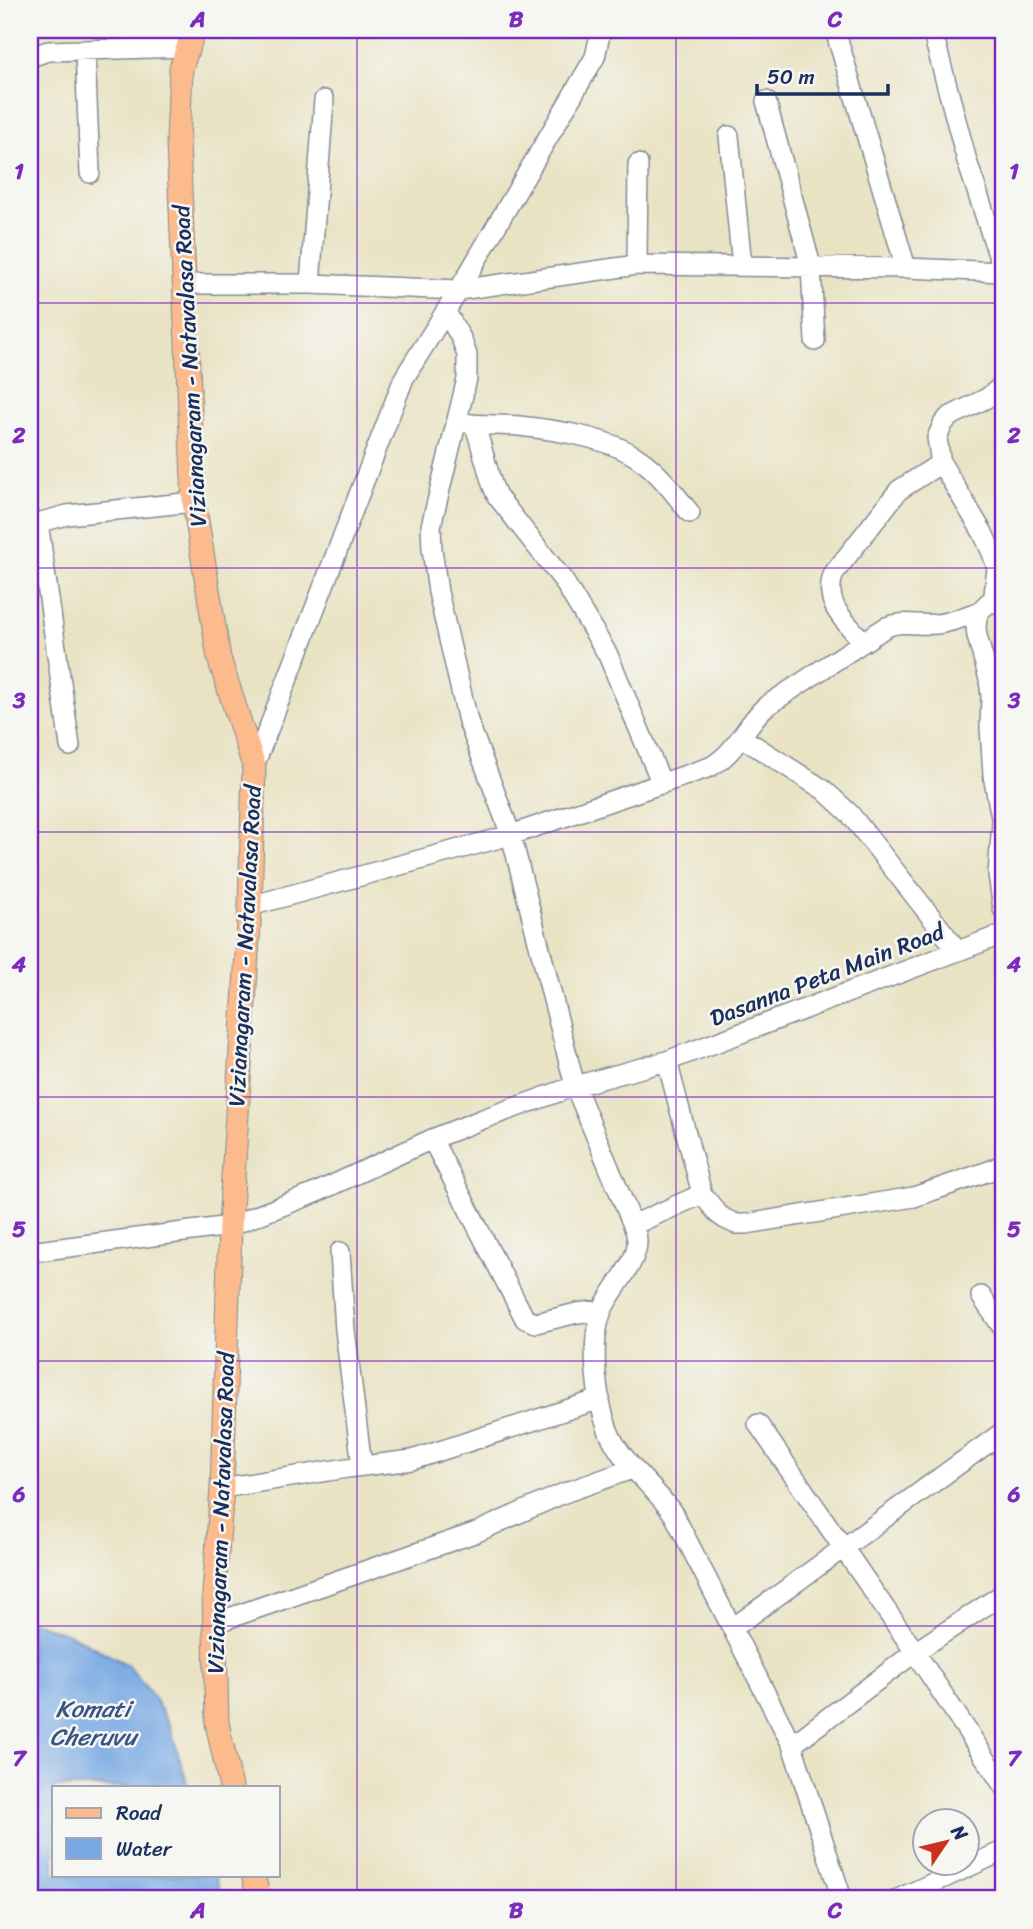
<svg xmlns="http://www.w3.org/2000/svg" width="1033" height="1929" font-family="Sriracha,sans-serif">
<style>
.water{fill:#78a9e3;stroke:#4a6ca0;stroke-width:2}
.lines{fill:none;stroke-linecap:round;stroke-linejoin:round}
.minor-casing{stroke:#828991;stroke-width:22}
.major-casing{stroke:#828991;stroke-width:25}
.minor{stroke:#fff;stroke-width:19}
.major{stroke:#fbbb8d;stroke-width:23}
.grid{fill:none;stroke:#7b2cbf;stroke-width:2;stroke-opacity:0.55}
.labels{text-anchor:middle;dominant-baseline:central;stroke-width:5;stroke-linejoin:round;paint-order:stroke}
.street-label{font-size:23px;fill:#1b2f5e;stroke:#f6f6f2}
.water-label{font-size:24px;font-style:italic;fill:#375486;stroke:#f6f6f2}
.neatline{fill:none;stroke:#7b2cbf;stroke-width:2.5}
.grid-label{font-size:23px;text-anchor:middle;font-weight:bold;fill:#7b2cbf}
</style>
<rect width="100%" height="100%" fill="#f6f6f2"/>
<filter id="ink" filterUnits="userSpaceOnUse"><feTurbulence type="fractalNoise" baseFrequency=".0143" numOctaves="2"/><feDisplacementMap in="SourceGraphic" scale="14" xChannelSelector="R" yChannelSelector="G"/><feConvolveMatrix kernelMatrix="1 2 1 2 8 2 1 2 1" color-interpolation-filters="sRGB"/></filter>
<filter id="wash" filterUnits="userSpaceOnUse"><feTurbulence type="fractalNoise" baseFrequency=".00686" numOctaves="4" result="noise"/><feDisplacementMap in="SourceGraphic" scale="28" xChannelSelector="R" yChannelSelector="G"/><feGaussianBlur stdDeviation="1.57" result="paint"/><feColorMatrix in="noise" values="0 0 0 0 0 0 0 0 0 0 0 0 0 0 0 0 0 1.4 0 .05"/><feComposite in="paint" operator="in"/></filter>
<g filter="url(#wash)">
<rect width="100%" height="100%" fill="#e9e3c4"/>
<path class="water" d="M30 1621 71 1635 128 1665 152 1695 170 1726 188 1787H54V1875H215L222 1899H30Z"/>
</g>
<g filter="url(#ink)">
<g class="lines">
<g class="minor-casing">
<path id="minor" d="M835 30 906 268
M932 30 967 161 1003 270
M85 50 90 173
M30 57 48 51 188 47
M766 101 811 266 815 341
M729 136 742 266
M637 265 638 164
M184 284H310L459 290 637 265 906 268 1003 272
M310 284 324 100
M446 312 461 338 467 355V379L431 526 432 549 438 592 468 721 511 835 575 1086 633 1225C635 1230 637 1236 637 1241 638 1264 609 1291 601 1313 590 1345 596 1398 608 1430 622 1465 654 1485 674 1515L792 1745 842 1899
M1003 385 987 398 949 417 943 424 937 438 941 463 983 533 992 553 997 568 993 603 989 602 980 611 977 617 976 627 977 636 989 679 991 697 990 728 993 775 1002 823 998 874 1003 909
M465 423C482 426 501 424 519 426 555 430 607 437 638 458 659 472 674 493 690 513
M475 425 492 484 497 496 563 580 608 655 662 784
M38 522 70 746
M30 525 67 515 194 502
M863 641C844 621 822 602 834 573L899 490 941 463
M741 737 824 790 850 814 958 951
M254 766 404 378 459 290 595 57 601 30
M250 906 511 835 710 767C737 752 743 728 765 707L886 627C903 620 918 626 936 624 951 623 966 616 980 611
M667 1061 702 1194 718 1214 725 1219 736 1224H746L914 1197 992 1170 1003 1164
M432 1139 525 1319 536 1323 577 1313 602 1310
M633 1225 702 1194
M30 1252 230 1226 313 1194 432 1139 483 1119 575 1086 667 1061 1003 934
M340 1252 345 1330 362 1466
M981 1296 1003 1328
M758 1424 915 1652 1003 1785
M222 1488 347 1468 412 1460 600 1399
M215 1623 477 1532 564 1493 632 1469
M733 1628 1003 1432
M792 1745 915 1652 1003 1594
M898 1899 1003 1851"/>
</g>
<g class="major-casing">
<path id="major" d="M194 30 181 68 178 143 194 502 219 658 254 766 250 906 230 1226 222 1488 214 1593 217 1723 231 1787
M253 1875 259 1899"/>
</g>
<use href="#minor" class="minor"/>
<use href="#major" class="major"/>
</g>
</g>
<path class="grid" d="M357 30V1899M676 30V1899M30 303H1003M30 568H1003M30 832H1003M30 1097H1003M30 1361H1003M30 1626H1003"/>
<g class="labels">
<g class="street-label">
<text transform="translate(190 366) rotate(-93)">Vizianagaram - Natavalasa Road</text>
<text transform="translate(245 946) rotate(-87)">Vizianagaram - Natavalasa Road</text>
<text transform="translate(827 975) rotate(-21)">Dasanna Peta Main Road</text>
<text transform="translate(221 1513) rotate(-88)">Vizianagaram - Natavalasa Road</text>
</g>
<g class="water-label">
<text x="93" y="1709">Komati<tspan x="93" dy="28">Cheruvu</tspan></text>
</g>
</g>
<rect width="1033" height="1929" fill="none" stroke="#f6f6f2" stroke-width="77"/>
<rect x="52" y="1786" width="228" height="91" fill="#f6f6f2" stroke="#9ea6b7" stroke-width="2"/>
<rect x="66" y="1808" width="35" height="10" fill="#fbbb8d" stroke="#9ea6b7" stroke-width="2"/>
<text x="116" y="1820" font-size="21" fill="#1b2f5e">Road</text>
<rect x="66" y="1838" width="35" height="21" fill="#78a9e3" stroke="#9ea6b7" stroke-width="2"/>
<text x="116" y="1856" font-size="21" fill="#1b2f5e">Water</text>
<g transform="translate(946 1842) rotate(55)"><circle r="33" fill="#f6f6f2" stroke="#9ea6b7" stroke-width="2"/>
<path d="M0-5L12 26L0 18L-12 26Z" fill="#c8321e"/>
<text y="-10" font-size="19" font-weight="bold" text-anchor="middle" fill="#1b2f5e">N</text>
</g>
<path d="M757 84v10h131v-10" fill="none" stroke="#1b2f5e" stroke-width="3.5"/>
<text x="767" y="84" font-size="21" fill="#1b2f5e" stroke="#f6f6f2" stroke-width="5" paint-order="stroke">50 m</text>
<rect x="38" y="38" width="957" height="1852" class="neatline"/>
<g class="grid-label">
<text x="198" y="27">A</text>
<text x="516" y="27">B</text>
<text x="835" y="27">C</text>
<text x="19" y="179">1</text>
<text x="1014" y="179">1</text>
<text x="19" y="443">2</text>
<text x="1014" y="443">2</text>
<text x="19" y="708">3</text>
<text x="1014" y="708">3</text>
<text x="19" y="972">4</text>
<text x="1014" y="972">4</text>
<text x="19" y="1237">5</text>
<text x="1014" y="1237">5</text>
<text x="19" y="1502">6</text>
<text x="1014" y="1502">6</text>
<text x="19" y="1766">7</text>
<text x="1014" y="1766">7</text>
<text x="198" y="1918">A</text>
<text x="516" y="1918">B</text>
<text x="835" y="1918">C</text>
</g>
</svg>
